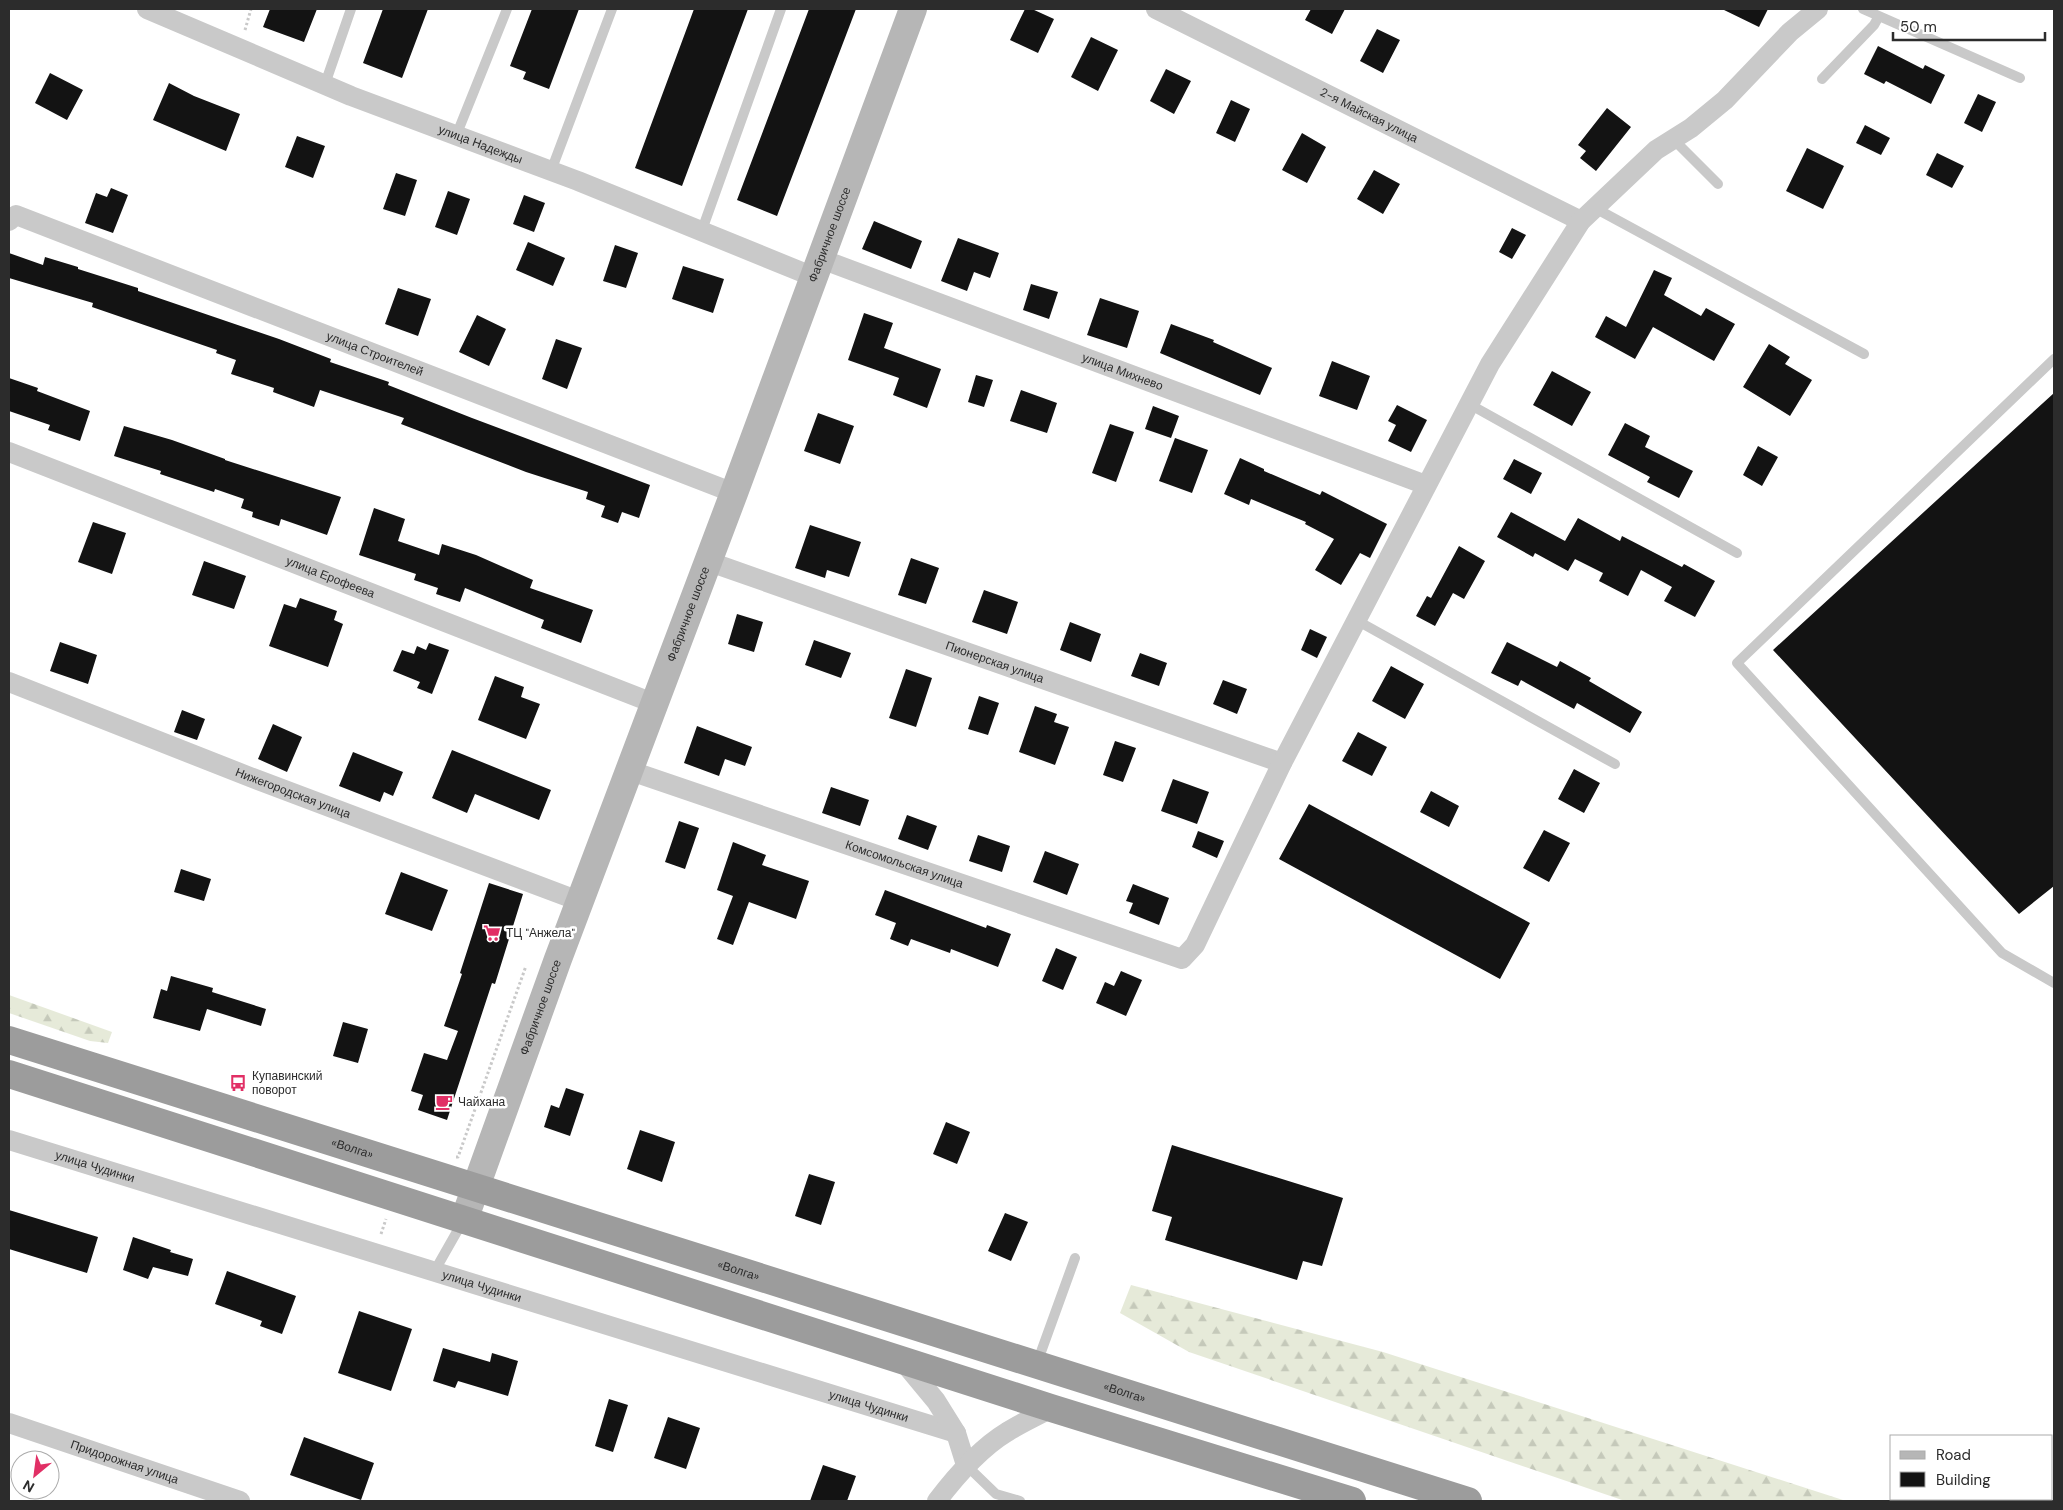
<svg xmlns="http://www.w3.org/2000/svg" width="2063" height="1510" font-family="'DM Sans',sans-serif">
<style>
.forest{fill:url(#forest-firs)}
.building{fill:#131313}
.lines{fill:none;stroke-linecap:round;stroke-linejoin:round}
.path{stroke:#c9c9c9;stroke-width:3;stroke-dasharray:2.5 2.5;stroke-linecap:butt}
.service{stroke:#c9c9c9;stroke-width:10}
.minor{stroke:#c9c9c9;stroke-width:20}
.secondary{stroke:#b6b6b6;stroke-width:28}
.trunk{stroke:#9c9c9c;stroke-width:28}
.labels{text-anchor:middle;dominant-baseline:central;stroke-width:5;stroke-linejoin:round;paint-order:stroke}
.street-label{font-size:12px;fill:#2c2c2c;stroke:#fff}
.poi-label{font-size:12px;fill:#2c2c2c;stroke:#fff;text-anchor:start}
</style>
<defs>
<pattern id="forest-firs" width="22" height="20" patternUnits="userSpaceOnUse" patternTransform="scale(1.25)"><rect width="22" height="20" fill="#e6ead9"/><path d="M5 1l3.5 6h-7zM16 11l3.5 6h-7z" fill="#c5c9ba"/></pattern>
</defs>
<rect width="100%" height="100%" fill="#fff"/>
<path class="forest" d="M9 995 112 1032 108 1043 90 1041 9 1013Z
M1131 1285 1383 1352 1846 1501H1625L1189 1352 1120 1313Z"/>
<path class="building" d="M270 9H317L304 42 263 27Z
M383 9H428L402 78 363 63Z
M532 9H579L549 89 523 79 526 72 510 66Z
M694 9H748L682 186 635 168Z
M809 9H856L777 216 737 200Z
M1025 9H1032L1054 19 1038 53 1010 40Z
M1311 9H1345L1332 34 1305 20Z
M1722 9H1768L1759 27Z
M1377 29 1400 40 1383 73 1360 61Z
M1091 37 1118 50 1098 91 1071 77Z
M1878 46 1923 69 1925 65 1945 75 1931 104 1886 81 1884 84 1864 74Z
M1166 69 1191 81 1174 114 1150 101Z
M50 73 83 90 67 120 35 103Z
M169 83 194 96 240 114 226 151 153 120Z
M1978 94 1996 102 1982 132 1964 123Z
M1231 100 1250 109 1235 142 1216 133Z
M1607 108 1631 127 1596 171 1580 158 1586 151 1578 145Z
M1865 125 1890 138 1881 155 1856 143Z
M1302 133 1326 147 1307 183 1282 170Z
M297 136 325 146 313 178 285 167Z
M1807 148 1844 166 1823 209 1786 191Z
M1937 153 1964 166 1952 188 1926 175Z
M1374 170 1400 184 1383 214 1357 199Z
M396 173 417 180 405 216 383 209Z
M111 188 128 195 113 233 85 223 96 193 107 197Z
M448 191 470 199 457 235 435 227Z
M524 195 545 203 534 232 513 224Z
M874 221 922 241 911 269 862 249Z
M1512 228 1526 235 1512 259 1499 252Z
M958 238 999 253 990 278 974 272 967 291 941 281Z
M528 242 565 258 553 286 516 270Z
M615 245 638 253 626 288 603 281Z
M9 253 43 265 45 257 78 267V269L138 288V291L279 339 331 359 330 362 389 382 388 385 472 418 650 485 639 518 622 512 618 523 601 517 605 506 586 499 588 492 526 472 401 424 404 418 320 390 314 407 273 392 274 388 231 374 236 360 216 353 217 350 92 307 93 303 9 278Z
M683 266 724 279 713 313 672 299Z
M1654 270 1672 278 1664 295 1701 316 1706 308 1735 324 1714 361 1653 327 1635 359 1595 337 1606 316 1626 327Z
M1031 284 1058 292 1049 319 1023 310Z
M398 288 431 299 418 336 385 324Z
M1100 298 1139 311 1127 348 1087 335Z
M864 313 893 323 884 348 941 369 927 408 893 395 899 378 848 360Z
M477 315 506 329 489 366 459 352Z
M1171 324 1214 340 1213 342 1272 368 1260 395 1160 353Z
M556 339 582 348 567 389 542 379Z
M1769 344 1790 357 1785 364 1812 380 1790 416 1743 387Z
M1332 361 1370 376 1357 410 1319 396Z
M1552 371 1591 392 1572 426 1533 405Z
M976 375 993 380 984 407 968 402Z
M9 378 38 388 37 391 90 411 80 441 48 430 50 425 9 411Z
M1021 390 1057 403 1047 433 1010 421Z
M2054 393V886L2019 914 1773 650Z
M1397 405 1427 420 1411 452 1388 441 1396 425 1388 421Z
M1153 406 1179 416 1171 438 1145 429Z
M818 413 854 426 840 464 804 451Z
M1625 423 1650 436 1645 447 1693 471 1679 498 1647 482 1650 477 1608 455Z
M1110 424 1134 432 1116 482 1092 473Z
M124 426 172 440 225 459V460L341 497 327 535 281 519 279 526 252 517 253 512 241 508 244 499 215 489 214 492 160 474 161 471 114 456Z
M1175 438 1208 450 1192 493 1159 481Z
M1758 446 1778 457 1762 486 1743 475Z
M1240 458 1264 469V471L1320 495 1322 491 1387 524 1370 558 1360 553 1341 585 1315 570 1334 539 1305 524 1306 522 1251 499 1249 505 1224 494Z
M1514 459 1542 473 1531 494 1503 479Z
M374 508 405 519 398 541 439 555 442 544 476 555 533 580 530 588 593 610 581 643 541 628 544 620 465 588 460 602 436 594 438 588 414 580 416 574 359 555Z
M1511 512 1565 541 1578 518 1620 541 1622 536 1682 567 1684 564 1715 581 1695 617 1664 601 1672 587 1641 570 1628 596 1599 581 1603 573 1575 559 1568 571 1535 553 1533 557 1497 537Z
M93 522 126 533 112 574 78 562Z
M810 525 861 542 849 577 827 570 825 578 795 568Z
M1459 546 1485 561 1464 599 1453 593 1435 626 1416 616 1427 596 1431 598Z
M911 558 939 568 926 604 898 595Z
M204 561 246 576 234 609 192 595Z
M984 590 1018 602 1007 634 972 622Z
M300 598 337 611 334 620 343 624 328 667 269 646 284 604 296 608Z
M737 614 763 622 754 652 728 644Z
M1070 622 1101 634 1091 662 1060 650Z
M1310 629 1327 637 1317 658 1301 650Z
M814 640 851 653 841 678 805 665Z
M60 642 97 655 88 684 50 671Z
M1507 642 1557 667 1560 661 1591 678 1589 681 1642 712 1630 733 1577 703 1574 709 1521 680 1518 686 1491 673Z
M429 643 449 650 432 694 417 688 420 682 393 671 402 650 414 654 417 646 426 650Z
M1140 653 1167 663 1159 686 1131 676Z
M1391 666 1424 684 1405 719 1372 701Z
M906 669 932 678 916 727 889 718Z
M495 676 524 687 521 697 540 704 526 739 478 720Z
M1223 680 1247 689 1237 714 1213 704Z
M979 696 999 703 988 735 968 729Z
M1035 706 1057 714 1054 722 1069 727 1055 765 1019 752Z
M182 710 205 719 197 740 174 732Z
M273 724 302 737 287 772 258 759Z
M697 726 752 747 745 766 725 759 719 776 684 763Z
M1358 732 1387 747 1372 776 1342 761Z
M1115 741 1136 748 1123 782 1103 775Z
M452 750 551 790 539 820 475 794 467 813 432 798Z
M353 752 403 772 393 796 384 792 380 802 339 786Z
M1574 769 1600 783 1584 813 1558 799Z
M1173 779 1209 792 1197 824 1161 811Z
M831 787 869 800 860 826 822 813Z
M1431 791 1459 806 1449 827 1420 812Z
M1309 804 1530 923 1500 979 1279 859Z
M907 815 937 826 928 850 898 839Z
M679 821 699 828 685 869 665 862Z
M1544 830 1570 843 1549 882 1523 868Z
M1198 831 1224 841 1217 858 1192 847Z
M978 835 1010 846 1002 872 969 861Z
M733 842 766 855 762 865 809 881 796 919 749 902 733 945 717 939 733 896 717 890Z
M1045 851 1079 864 1067 895 1033 882Z
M181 869 211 879 204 901 174 892Z
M401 872 448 890 432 931 385 914Z
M489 883 523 894 495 984 492 983 447 1120 418 1110 423 1095 411 1091 424 1053 447 1060 458 1031 444 1026 462 974 460 973Z
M1133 884 1169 898 1159 925 1129 913 1133 903 1126 901Z
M885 890 986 928 987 925 1011 934 998 967 951 949 950 953 911 939 908 946 890 939 896 923 875 915Z
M1056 948 1077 957 1063 990 1042 981Z
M1121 971 1142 980 1126 1016 1096 1003 1105 982 1114 986Z
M171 976 213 988 212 992 266 1009 261 1026 207 1009 200 1031 153 1018 161 989 167 991Z
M343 1022 368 1029 358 1063 333 1056Z
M566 1088 584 1094 570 1136 544 1127 551 1105 559 1108Z
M946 1122 970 1132 957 1164 933 1154Z
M640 1130 675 1142 662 1182 627 1169Z
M1172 1145 1343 1198 1322 1266 1303 1261 1297 1280 1165 1240 1172 1217 1152 1211Z
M809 1174 835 1182 821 1225 795 1216Z
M9 1210 98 1237 87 1273 9 1249Z
M1005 1213 1028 1222 1011 1261 988 1251Z
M133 1237 171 1250 170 1252 193 1259 188 1276 153 1267 148 1279 123 1270Z
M227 1271 296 1296 282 1334 260 1326 262 1321 215 1304Z
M359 1311 412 1329 391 1391 338 1373Z
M443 1348 490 1362 492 1353 518 1361 508 1396 458 1381 455 1388 433 1381Z
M609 1399 628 1405 613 1452 595 1446Z
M668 1417 700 1428 686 1469 654 1458Z
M304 1437 374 1463 361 1500 290 1475Z
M823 1465 856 1476 847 1501H810Z"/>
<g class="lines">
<path class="path" d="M245 30 251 9
M456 1157H458L526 966
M381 1234 386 1219"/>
<path class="service" d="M1863 9 2020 78
M1822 79 1874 25 1879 16
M325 84 351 9
M456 136 507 9
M1673 139 1718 184
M551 171 612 9
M1593 207 1864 354
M702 230 781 9
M2054 359 1737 663 2002 953 2054 983
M1469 404 1737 553
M1356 620 1615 764
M434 1272 463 1221
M1037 1363 1075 1258
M966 1465 996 1494 1020 1501"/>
<g class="minor">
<path id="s1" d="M147 9 351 96 578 181 814 277"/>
<path id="s2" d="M1156 9 1581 221"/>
<path id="s3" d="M9 221 16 215 734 493"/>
<path id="s4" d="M821 259 1426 485"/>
<path id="s5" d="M9 452 653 703"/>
<path id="s6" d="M707 561 1282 763"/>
<path id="s7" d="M9 682 250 777 579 901"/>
<path id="s8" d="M628 770 1182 959 1195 945 1282 763 1490 364 1581 221 1656 150 1691 128 1725 100 1790 32 1818 9"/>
<path id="s9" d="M9 1140 956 1433"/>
<path d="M902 1360 936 1401 956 1433 966 1465"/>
<path id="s10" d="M9 1423 240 1501"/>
<path d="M937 1501C956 1476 979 1449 1007 1432 1021 1423 1037 1416 1051 1408"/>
</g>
<path class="secondary" id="s11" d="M464 1220 558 959 734 493 913 9"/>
<g class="trunk">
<path id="s12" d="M9 1040 1468 1501"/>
<path d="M9 1074 1051 1408 1352 1501"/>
</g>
</g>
<defs>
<g id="supermarket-bare" transform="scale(1.35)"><path d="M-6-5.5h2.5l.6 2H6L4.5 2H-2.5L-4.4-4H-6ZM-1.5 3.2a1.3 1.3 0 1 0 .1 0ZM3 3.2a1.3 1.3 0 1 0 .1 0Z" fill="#e12f65" stroke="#fff" stroke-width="2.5" paint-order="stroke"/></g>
<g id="bus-bare" transform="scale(1.35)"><path d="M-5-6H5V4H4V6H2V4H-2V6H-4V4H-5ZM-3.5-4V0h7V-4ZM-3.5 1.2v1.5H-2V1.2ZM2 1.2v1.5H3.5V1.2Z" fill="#e12f65" stroke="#fff" stroke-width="2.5" paint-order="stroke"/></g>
<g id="cafe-bare" transform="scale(1.35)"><path d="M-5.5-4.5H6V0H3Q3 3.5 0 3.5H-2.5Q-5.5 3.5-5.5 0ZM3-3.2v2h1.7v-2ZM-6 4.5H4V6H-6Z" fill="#e12f65" stroke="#fff" stroke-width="2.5" paint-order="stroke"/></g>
</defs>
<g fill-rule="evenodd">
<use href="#supermarket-bare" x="492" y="933"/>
<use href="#bus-bare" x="238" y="1083"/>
<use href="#cafe-bare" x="444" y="1102"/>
</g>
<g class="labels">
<g class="street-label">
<text stroke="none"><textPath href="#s2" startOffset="238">2-я Майская улица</textPath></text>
<text stroke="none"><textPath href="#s1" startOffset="360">улица Надежды</textPath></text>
<text stroke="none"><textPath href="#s11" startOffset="1051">Фабричное шоссе</textPath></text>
<text stroke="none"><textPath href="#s3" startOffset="394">улица Строителей</textPath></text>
<text stroke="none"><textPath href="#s4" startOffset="322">улица Михнево</textPath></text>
<text stroke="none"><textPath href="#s5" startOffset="345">улица Ерофеева</textPath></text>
<text stroke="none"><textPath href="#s11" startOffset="646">Фабричное шоссе</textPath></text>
<text stroke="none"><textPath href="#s6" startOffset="305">Пионерская улица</textPath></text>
<text stroke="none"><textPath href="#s7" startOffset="305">Нижегородская улица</textPath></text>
<text stroke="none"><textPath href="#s8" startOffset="292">Комсомольская улица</textPath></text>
<text stroke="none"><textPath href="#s11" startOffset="226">Фабричное шоссе</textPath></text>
<text stroke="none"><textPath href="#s12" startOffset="360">«Волга»</textPath></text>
<text stroke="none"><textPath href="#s9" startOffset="90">улица Чудинки</textPath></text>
<text stroke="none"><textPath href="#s12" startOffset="765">«Волга»</textPath></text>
<text stroke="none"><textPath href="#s9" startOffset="495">улица Чудинки</textPath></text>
<text stroke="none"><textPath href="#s12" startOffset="1170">«Волга»</textPath></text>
<text stroke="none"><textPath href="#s9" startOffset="900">улица Чудинки</textPath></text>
<text stroke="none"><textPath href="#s10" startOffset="122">Придорожная улица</textPath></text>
</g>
<g class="poi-label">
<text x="506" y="933">ТЦ "Анжела"</text>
<text x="252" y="1076">Купавинский<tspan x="252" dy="14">поворот</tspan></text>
<text x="458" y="1102">Чайхана</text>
</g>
</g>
<rect width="2063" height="1510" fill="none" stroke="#2c2c2c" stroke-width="20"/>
<rect x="1890" y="1435" width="162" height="65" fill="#ffffff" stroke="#ababab"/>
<rect x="1900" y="1451" width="25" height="8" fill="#b6b6b6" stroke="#ababab"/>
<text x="1936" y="1460" font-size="15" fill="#2c2c2c">Road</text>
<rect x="1900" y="1472" width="25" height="15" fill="#131313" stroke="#ababab"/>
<text x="1936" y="1485" font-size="15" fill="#2c2c2c">Building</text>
<g transform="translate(35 1475) rotate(209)"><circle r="24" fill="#ffffff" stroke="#ababab"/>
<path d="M0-4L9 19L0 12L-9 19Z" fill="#e12f65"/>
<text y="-8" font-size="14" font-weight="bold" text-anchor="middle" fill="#2c2c2c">N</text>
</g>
<path d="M1893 32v8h152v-8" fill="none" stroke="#2c2c2c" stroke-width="2.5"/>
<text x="1900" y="32" font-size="15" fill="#2c2c2c" stroke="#ffffff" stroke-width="4" paint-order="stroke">50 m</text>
</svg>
